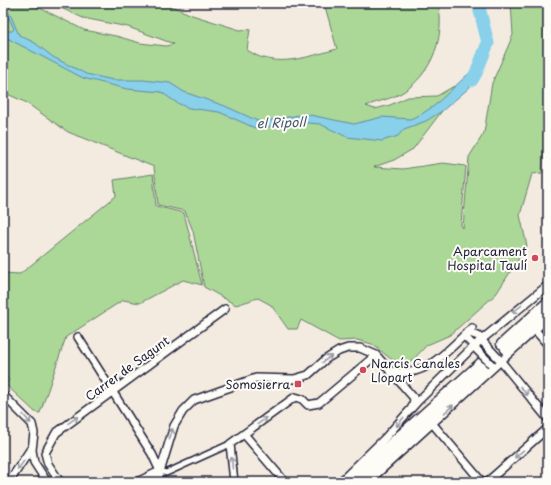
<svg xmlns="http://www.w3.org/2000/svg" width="551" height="485" font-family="'Playpen Sans',sans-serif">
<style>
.green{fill:#abd897;stroke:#667d69}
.water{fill:#89d0eb;stroke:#608aa5}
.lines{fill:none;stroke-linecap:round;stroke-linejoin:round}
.river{stroke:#89d0eb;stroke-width:13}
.tertiary-tunnel{stroke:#cac3bf;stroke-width:8;stroke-dasharray:8 4;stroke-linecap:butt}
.pedestrian-casing{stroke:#22223b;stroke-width:8}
.minor-casing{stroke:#22223b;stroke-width:10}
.tertiary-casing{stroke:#22223b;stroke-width:11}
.pedestrian{stroke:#fdfcf7;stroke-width:5}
.minor{stroke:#fdfcf7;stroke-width:7}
.tertiary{stroke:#fdfcf7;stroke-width:8}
.minor-bridge-casing{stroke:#22223b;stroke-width:10;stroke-linecap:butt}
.minor-bridge{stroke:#fdfcf7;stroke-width:7}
.oneway{stroke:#9a9aa2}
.poi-dot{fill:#d1495b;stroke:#fdfcf7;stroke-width:1.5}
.labels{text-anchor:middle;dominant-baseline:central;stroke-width:4;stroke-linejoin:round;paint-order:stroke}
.poi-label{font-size:12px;fill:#22223b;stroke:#fdfcf7;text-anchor:end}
.street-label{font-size:12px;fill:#22223b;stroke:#fdfcf7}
.water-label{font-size:13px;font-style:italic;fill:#415670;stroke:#fdfcf7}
</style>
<rect width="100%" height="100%" fill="#f4ebe0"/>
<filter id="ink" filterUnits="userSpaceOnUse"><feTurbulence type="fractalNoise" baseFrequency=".025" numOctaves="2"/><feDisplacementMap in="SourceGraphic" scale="8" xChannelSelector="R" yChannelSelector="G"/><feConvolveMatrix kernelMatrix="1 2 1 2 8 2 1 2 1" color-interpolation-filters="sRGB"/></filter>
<g filter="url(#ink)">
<path class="green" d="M3 3H30L84 30 116 36 140 43 166 46 174 44 128 27 83 18 50 3H164L192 15 240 30 250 29 247 50C252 53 258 57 264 58 287 65 314 55 337 49L324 3H438C446 36 432 74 403 92 392 99 378 101 366 106L375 109 390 105 408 97 437 96 454 86 442 111 413 149 394 160 374 167 403 169 443 163 466 166 461 225 463 228 469 157 484 133 492 83 513 35 511 3H548V138L544 144 542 173 532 174 520 215 527 246 496 294 450 335 427 345 408 365 391 359 372 344 357 340 339 341 301 320 297 329H288L271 305 258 298 236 305 204 287 193 231 185 211 158 205 154 167 68 132 25 102 3 92Z
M153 174 156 206 184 213 202 285 183 280 140 303 123 300 66 337 40 413 35 412 5 384 9 380 3 373V273L20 274 116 196 114 180Z"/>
<path class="water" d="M3 8 10 14 19 35 35 43 53 57 86 74 113 80H143L170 83 184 92 225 106 260 122 305 114 354 124 382 117 410 119 420 115 434 106 480 63 476 76 469 88 442 111 426 121 404 129 398 136 382 141 347 137 320 124 309 123 255 128 219 112 189 108 177 103 161 92 127 89 83 78 3 36V31H12L14 29 9 18 3 14Z"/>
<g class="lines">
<path class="river" d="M472 80 476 73 488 43 478 3"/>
<path class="tertiary-tunnel" d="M481 362 501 344
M485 366 505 349"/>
<g class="pedestrian-casing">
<path id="pedestrian" d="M160 471 166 473 230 444"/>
</g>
<g class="minor-casing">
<path id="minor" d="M535 330 548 345
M78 337 152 454 160 471
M477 349 467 339V332L478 336 484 342
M499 359 548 419
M391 371C426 380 448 349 472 328
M3 395 32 424 34 433 32 450 34 462 47 482
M432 423 482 482
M244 434 285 482
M9 482 32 447
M60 482 48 464 45 453 56 433 225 309
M137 482 160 471
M157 482 174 426 183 411 194 400 256 378 294 379 308 375 326 359 339 351 348 348H360L376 355 413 397 414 400 412 407
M234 482 230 444 295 397 302 399 308 405 319 403 376 355
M340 482 385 438 418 401 474 346 548 285
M368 482 548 318
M487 482 548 428"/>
</g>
<g class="tertiary-casing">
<path id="tertiary" d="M501 344 548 301
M505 349 548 309
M347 482 481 362
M359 482 485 366"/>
</g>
<use href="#pedestrian" class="pedestrian"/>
<use href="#minor" class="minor"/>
<use href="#tertiary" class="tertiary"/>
<g class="minor-bridge-casing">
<path id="minor-bridge" d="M484 343 499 359
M477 350 491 364"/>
</g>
<use href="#minor-bridge" class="minor-bridge"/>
</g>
<defs><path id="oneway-shaft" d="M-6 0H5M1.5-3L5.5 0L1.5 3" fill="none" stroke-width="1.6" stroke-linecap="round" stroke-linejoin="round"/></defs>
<g class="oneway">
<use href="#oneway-shaft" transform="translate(517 309) rotate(142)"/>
<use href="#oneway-shaft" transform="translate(327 359) rotate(-37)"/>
<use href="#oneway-shaft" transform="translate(524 391) rotate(49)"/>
<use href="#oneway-shaft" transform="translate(449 409) rotate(-41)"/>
<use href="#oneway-shaft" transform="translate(27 419) rotate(50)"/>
<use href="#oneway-shaft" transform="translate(73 420) rotate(-35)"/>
<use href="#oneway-shaft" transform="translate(262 421) rotate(-36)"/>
<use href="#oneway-shaft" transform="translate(400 422) rotate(129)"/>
<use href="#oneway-shaft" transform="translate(171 434) rotate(-74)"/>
<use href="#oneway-shaft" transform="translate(519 454) rotate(139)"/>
<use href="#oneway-shaft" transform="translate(232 463) rotate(-95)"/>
<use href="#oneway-shaft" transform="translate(21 465) rotate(125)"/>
</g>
</g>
<g class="poi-dot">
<circle cx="535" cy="258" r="4"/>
<circle cx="363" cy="370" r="4"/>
<rect x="294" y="380" width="8" height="8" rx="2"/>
</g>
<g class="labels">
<g class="poi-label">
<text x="527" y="251">Aparcament<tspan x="527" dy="14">Hospital Taulí</tspan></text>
<text x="371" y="363" text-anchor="start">Narcís Canales<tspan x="371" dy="14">Llopart</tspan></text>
<text x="290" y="384">Somosierra</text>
</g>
<g class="street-label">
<text transform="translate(127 368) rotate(-36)">Carrer de Sagunt</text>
</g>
<g class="water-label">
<text transform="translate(281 122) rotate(-2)">el Ripoll</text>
</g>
</g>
<rect width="551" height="485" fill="none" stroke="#fdfcf7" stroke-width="16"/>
<rect x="8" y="8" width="535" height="469" fill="none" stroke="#22223b" stroke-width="1.5" filter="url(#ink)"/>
</svg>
